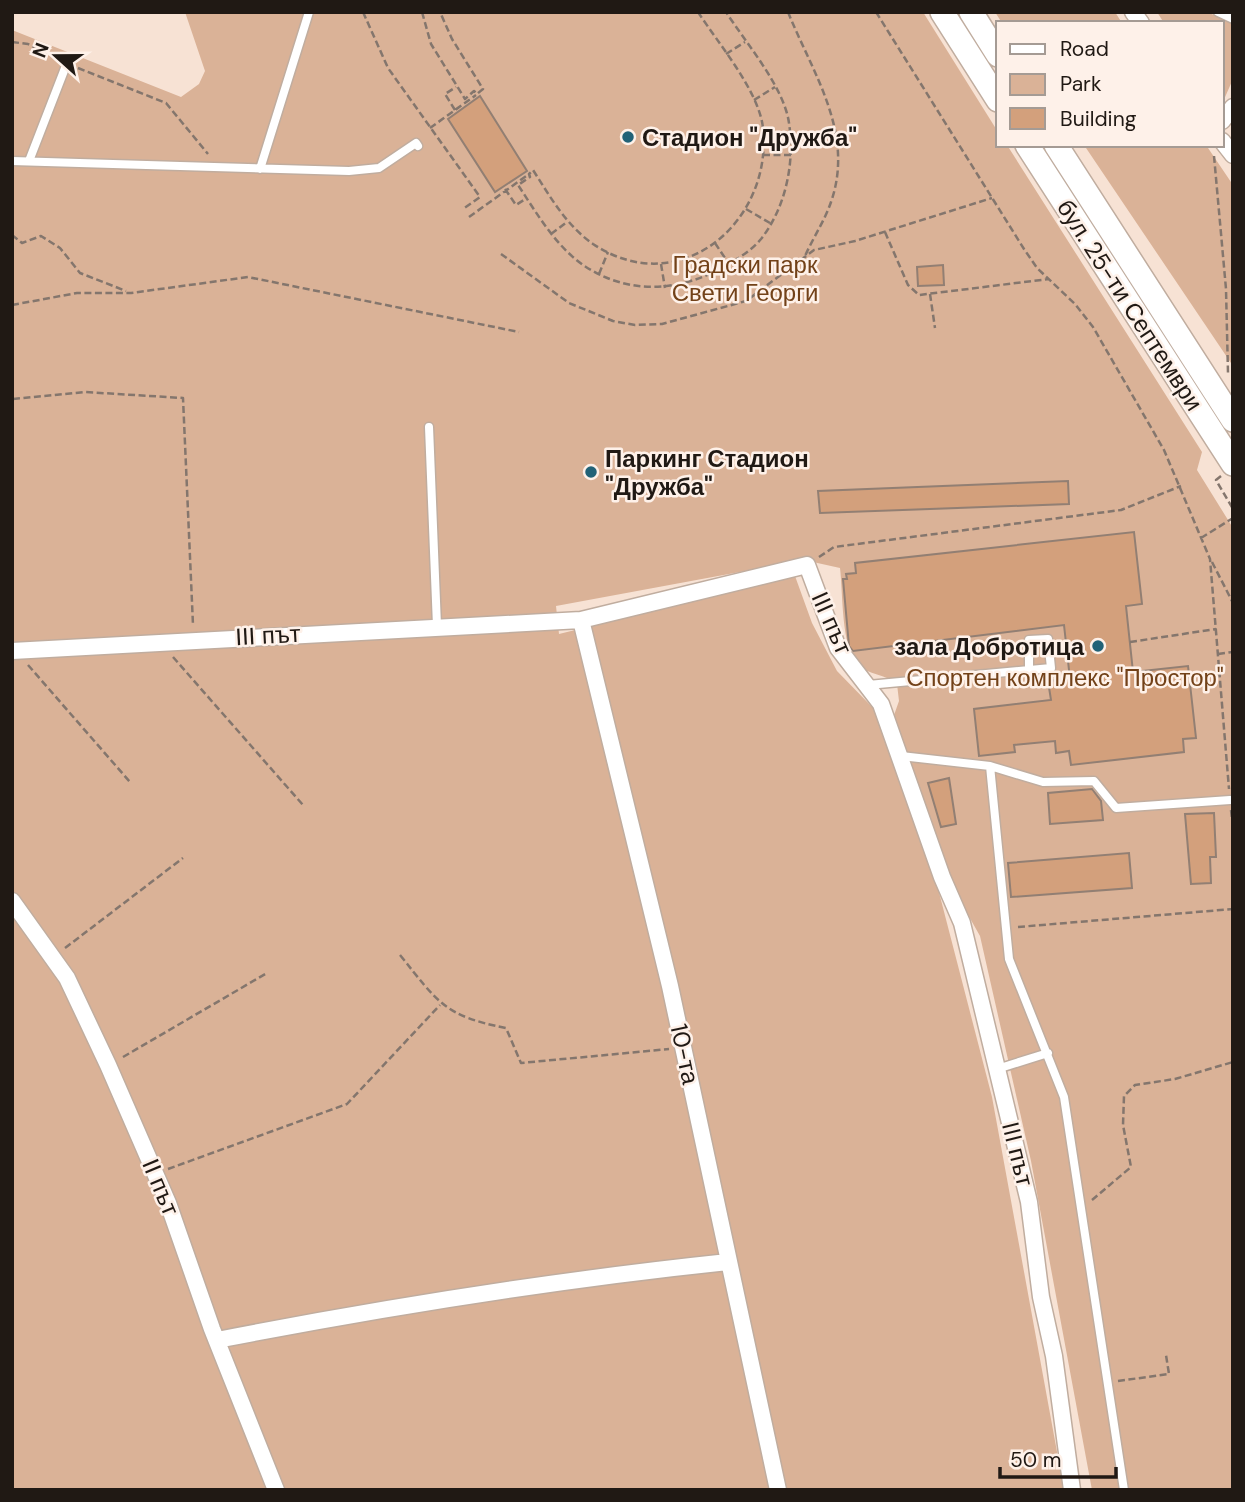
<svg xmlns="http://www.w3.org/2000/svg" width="1245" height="1502" font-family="'DM Sans',sans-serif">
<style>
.green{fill:#dab297}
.building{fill:#d3a07c;stroke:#927f73;stroke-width:2}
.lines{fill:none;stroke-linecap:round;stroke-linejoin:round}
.service-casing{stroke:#c0ad9f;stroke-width:11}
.minor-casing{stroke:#c0ad9f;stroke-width:19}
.secondary-casing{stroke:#c0ad9f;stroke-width:26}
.path{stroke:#84766d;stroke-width:2.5;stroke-dasharray:7 3.5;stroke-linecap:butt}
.service{stroke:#fff;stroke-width:8}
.minor{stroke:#fff;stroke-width:16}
.secondary{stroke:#fff;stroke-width:23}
.poi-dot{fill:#226277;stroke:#fef1e9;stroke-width:2.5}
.labels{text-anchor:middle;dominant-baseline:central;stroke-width:5;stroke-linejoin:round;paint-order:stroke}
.poi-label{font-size:24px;font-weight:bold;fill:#201914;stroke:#fef1e9;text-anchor:start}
.park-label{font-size:24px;fill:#724118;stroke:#fef1e9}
.street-label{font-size:24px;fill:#201914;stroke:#fef1e9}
</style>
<rect width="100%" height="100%" fill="#f7e2d4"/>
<path class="green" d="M185 12H923L998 132V145H1007L1202 452 1197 470 1233 528V1490H1092L1031 1161 980 936 958 897 893 718 899 701 897 684C886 674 868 675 858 665 841 649 843 592 840 568L804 560 556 606 559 634 795 576 812 623 837 671 876 711 927 846 992 1097 1064 1490H12V30L181 97 199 84 205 71Z
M995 12H1115L1122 23H1002Z
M1157 12H1207L1233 23V79L1222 104V23H1164Z
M1084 145H1206L1233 185V366Z"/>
<path class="building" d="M480 96 527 171 495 192 448 119Z
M943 265 944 285 918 286 917 267Z
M1068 481 1069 504 820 513 818 491Z
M1134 532 1142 604 1126 606 1133 672 1188 666 1196 738 1183 739 1184 752 1071 765 1069 751 1056 753 1055 741 1014 745 1015 752 979 756 974 709 1051 700 1048 681 1070 679 1064 625 853 651 849 646 843 579H847L846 574 856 573 855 563Z
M949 778 956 824 941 827 928 783Z
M1092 789 1101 801 1103 820 1050 824 1048 793Z
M1214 813 1216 857H1210L1211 883 1191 884 1185 814Z
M1129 853 1132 888 1011 897 1008 863Z"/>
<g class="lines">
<g class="service-casing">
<path id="service" d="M1218 12 1233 19
M12 161 349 171 379 168 416 143 418 146
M29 161 67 63
M260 169 309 12
M429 427 437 626
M868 685 1051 668 1048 639 1029 640V670
M901 756 990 766 1043 782 1094 781 1116 808 1230 800
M990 766 1009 959 1064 1097 1124 1490
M997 1069 1048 1053"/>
</g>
<g class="minor-casing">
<path id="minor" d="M1133 12 1141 23
M1222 121 1233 107
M1222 141 1233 155
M581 620 670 986 778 1490
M12 651 581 620 807 565 838 648 881 704 942 877 962 923 1029 1202 1041 1297 1054 1356 1072 1490
M12 901 67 978 108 1065 168 1203 212 1329 276 1490
M217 1340C387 1307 556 1280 728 1262"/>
</g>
<g class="secondary-casing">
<path id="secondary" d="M942 12 998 100
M971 12 998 55
M1027 145 1233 464
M1056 145 1233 420"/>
</g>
<path class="path" d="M363 12 388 68 480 197 463 209
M422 12 431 44 465 99 474 91 477 94 483 89 452 39 440 12
M698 12C718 43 759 91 763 128 773 222 680 302 593 244 566 225 551 198 533 170L529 174 530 177 518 185C538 215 558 251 591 270 636 296 684 290 727 265 739 258 752 250 761 239 786 207 795 162 789 123 784 87 746 43 726 12
M788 12C813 74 855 133 831 202 825 220 813 238 805 256
M876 12 1024 249 1037 268 1075 304 1093 327 1164 450 1210 559 1229 789
M12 42 28 44 56 58
M726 54 745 42
M78 68 166 103 208 154
M754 100 775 87
M455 110 445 94 456 87
M430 128 476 95
M763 155H791
M1214 156 1226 289 1228 373
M505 189 516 205 527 198
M746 209 770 223
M469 217 529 174
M885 232 908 285 919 295 1049 279
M551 234 567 222
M12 235 22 243 41 236 60 248 80 273 126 291
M715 243 729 264
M501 254 569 303 613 321 635 325 662 324 746 301 814 250 855 241 992 198
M661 264 665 288
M599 274 608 252
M930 294 935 328
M12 305 77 293H131L248 277 519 332
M13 399 85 392 183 398 193 625
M1221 476 1216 480 1233 509
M1201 538 1233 518
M819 557 834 547 1121 510 1181 486
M1212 562 1233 603
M1130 642 1216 629
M1218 654 1233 652
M173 657 303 805
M28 665 130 782
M1231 810 1233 828
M1018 927 1233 909
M65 948 183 858
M400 955C438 1002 444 1016 506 1028L521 1063 669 1049
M123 1057 267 973
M168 1169 347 1104 440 1005
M1092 1200 1131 1167 1123 1125 1124 1096 1135 1085 1175 1079 1233 1062
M1118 1381 1169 1374 1166 1355"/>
<use href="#service" class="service"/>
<use href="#minor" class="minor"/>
<use href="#secondary" class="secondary"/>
</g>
<g class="poi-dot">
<circle cx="628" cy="137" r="7"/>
<circle cx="591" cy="472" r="7"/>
<circle cx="1098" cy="646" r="7"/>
</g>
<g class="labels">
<g class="poi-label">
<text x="642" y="137">Стадион "Дружба"</text>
<text x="605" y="458">Паркинг Стадион<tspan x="605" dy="28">"Дружба"</tspan></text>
<text x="1084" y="646" text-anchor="end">зала Добротица</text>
</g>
<g class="park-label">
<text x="745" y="264">Градски парк<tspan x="745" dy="28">Свети Георги</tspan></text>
<text x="1065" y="677">Спортен комплекс "Простор"</text>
</g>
<g class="street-label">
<text transform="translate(1130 305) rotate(57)">бул. 25-ти Септември</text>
<text transform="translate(832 623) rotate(66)">ІІІ път</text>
<text transform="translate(268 635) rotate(-3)">ІІІ път</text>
<text transform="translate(685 1054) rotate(78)">10-та</text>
<text transform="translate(1018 1154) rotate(76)">ІІІ път</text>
<text transform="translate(161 1187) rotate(67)">ІІ път</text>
</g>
</g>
<rect width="1245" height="1502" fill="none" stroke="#201914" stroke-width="28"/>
<rect x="996" y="21" width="228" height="126" fill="#fef1e9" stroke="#a59b94" stroke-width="2"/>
<rect x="1010" y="44" width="35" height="10" fill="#ffffff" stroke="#a59b94" stroke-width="2"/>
<text x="1060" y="56" font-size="21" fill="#201914">Road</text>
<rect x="1010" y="74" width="35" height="21" fill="#dab297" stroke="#a59b94" stroke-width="2"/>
<text x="1060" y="91" font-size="21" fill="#201914">Park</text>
<rect x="1010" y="108" width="35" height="21" fill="#d3a07c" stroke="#a59b94" stroke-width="2"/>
<text x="1060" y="126" font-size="21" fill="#201914">Building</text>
<g transform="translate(56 56) rotate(291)" stroke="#fef1e9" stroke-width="5" paint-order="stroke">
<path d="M0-5L12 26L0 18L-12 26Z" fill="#201914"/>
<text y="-10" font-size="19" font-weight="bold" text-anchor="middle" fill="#201914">N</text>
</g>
<path d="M1000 1467v10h116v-10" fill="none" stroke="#201914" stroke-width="3.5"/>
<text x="1010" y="1467" font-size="21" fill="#201914" stroke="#fef1e9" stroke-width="5" paint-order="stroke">50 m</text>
</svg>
